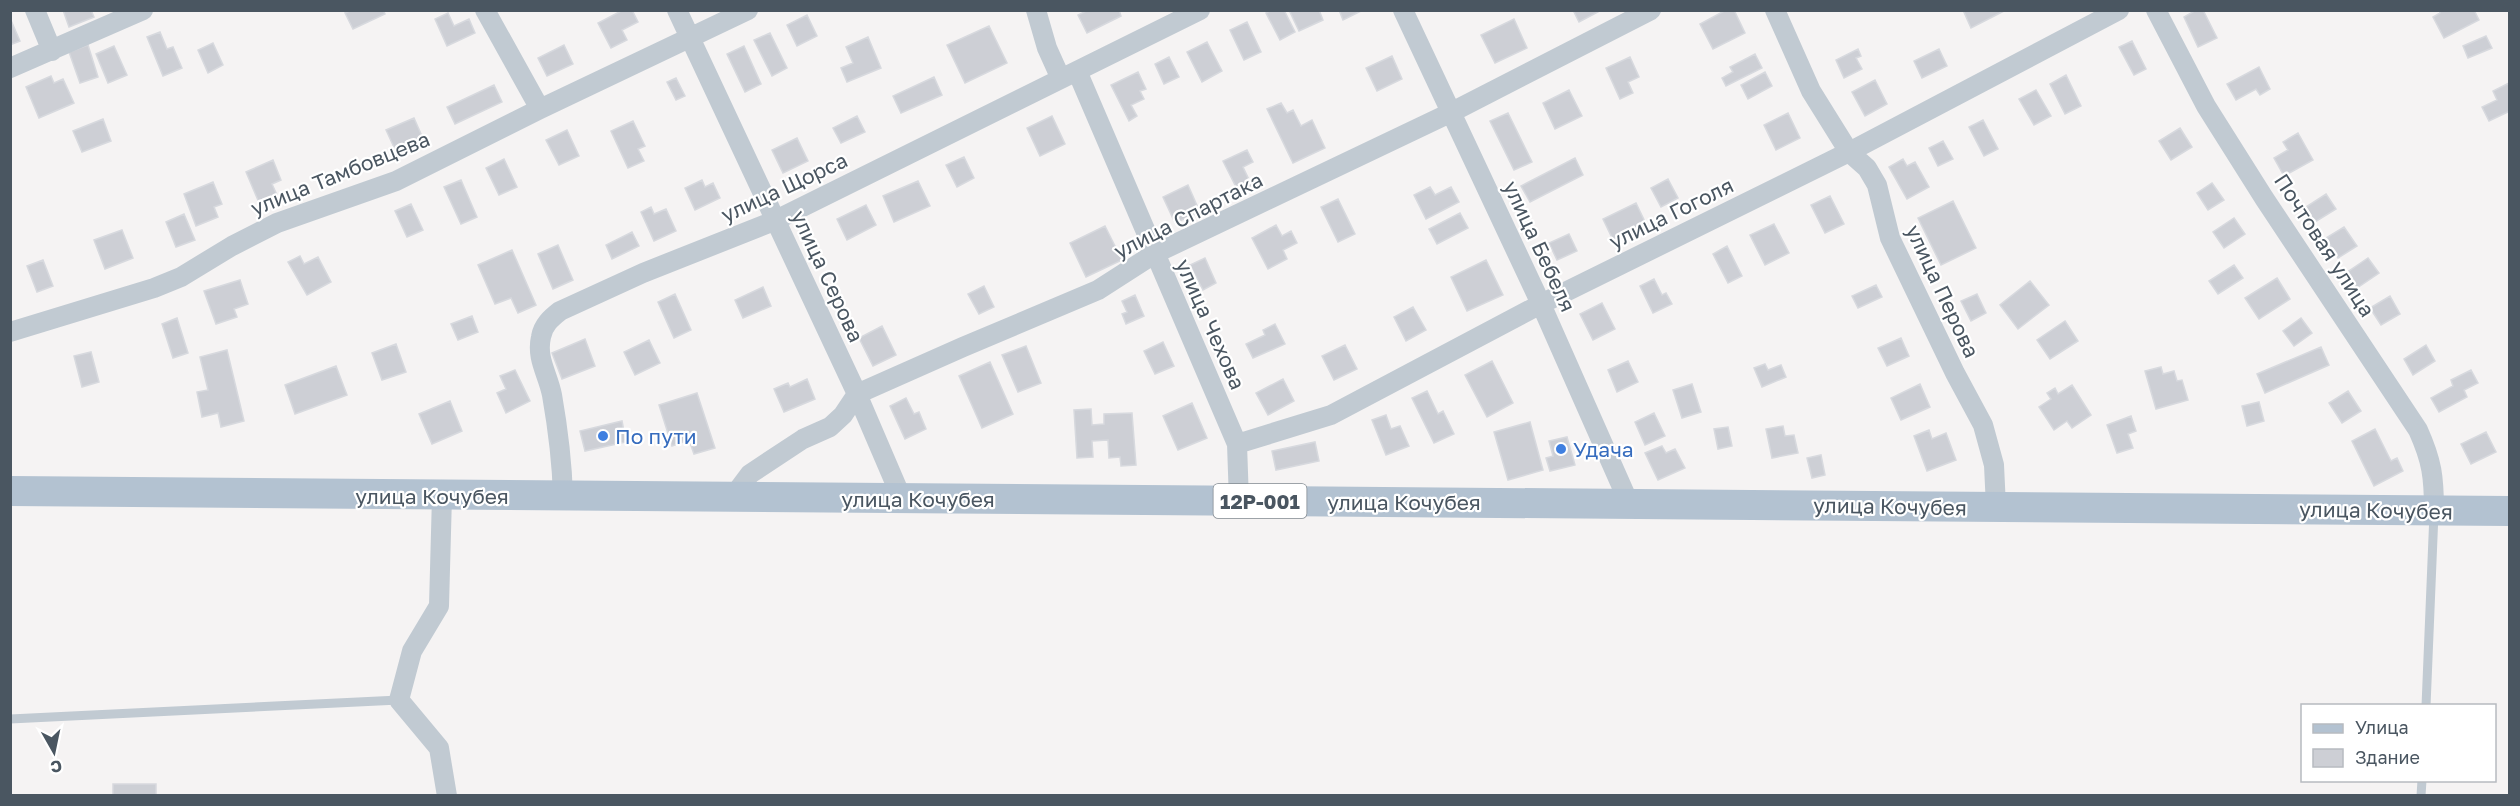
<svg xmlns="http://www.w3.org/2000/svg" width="2520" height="806" font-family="'Golos Text',sans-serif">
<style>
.building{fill:#cdcfd5;stroke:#d7d9de;stroke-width:1.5}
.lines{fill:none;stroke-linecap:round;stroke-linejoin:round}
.lane{stroke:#c1cad2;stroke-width:9}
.street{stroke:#c1cad2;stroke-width:20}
.primary{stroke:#b3c2d1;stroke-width:30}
.shop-dot{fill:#3f7fe0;stroke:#fff;stroke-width:2}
.labels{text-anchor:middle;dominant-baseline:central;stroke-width:4.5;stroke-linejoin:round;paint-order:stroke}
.shield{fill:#fff;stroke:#808990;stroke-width:1.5}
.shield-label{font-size:20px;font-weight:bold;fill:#4a5661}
.street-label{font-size:21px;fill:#4a5661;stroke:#fff}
.shop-label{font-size:21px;fill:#366cbe;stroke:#fff;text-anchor:start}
</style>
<rect width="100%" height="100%" fill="#f5f3f3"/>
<path class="building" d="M63 10H91L94 17 69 27Z
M352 10H383L385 14 353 29 345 13Z
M623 10H632L638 22 622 30 627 40 611 48 598 23Z
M1088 10H1119L1121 16 1087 33 1078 15Z
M1272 10H1284L1295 32 1280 40 1266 13Z
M1289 10H1319L1323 20 1299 31Z
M1339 10H1363L1343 20Z
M1573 10H1597L1598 12 1579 22Z
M1726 10H1734L1745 33 1713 49 1700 24Z
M1963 10H2004V11L1971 28Z
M2196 10H2203L2217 38 2198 47 2184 17Z
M2439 10H2474L2479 20 2444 38 2433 17 2440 13Z
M448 13 454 26 469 19 475 33 447 46 435 19Z
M807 15 817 36 797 46 787 25Z
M10 18 20 41 10 45Z
M1514 19 1527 48 1495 63 1481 35Z
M1247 22 1261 52 1244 60 1230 30Z
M989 26 1007 63 965 83 947 45Z
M160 32 167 49 173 47 182 68 163 76 147 37Z
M770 33 787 68 772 76 754 40Z
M2486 36 2492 48 2468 58 2463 46Z
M868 37 881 68 847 82 841 68 853 63 846 47Z
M2132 41 2146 69 2134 75 2119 47Z
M1207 42 1222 71 1202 82 1187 52Z
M213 43 223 65 208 73 198 50Z
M88 45 98 77 80 83 69 52Z
M564 45 573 64 547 76 538 58Z
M114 46 127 75 108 83 96 54Z
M744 46 761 84 745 92 727 54Z
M1858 49 1861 56 1856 58 1862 69 1844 78 1836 60Z
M1939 49 1947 66 1922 78 1914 61Z
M1755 54 1762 68 1726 86 1722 78 1733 72 1730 67Z
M1392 56 1402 79 1377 91 1366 68Z
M1169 57 1179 77 1164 84 1155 64Z
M1630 57 1639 77 1628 82 1633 93 1620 99 1606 68Z
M2259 67 2270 89 2260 95 2256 89 2236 100 2227 84Z
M1138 72 1146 89 1140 91 1144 99 1131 105 1137 116 1129 121 1111 85Z
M1765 72 1772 86 1748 99 1741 85Z
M2066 75 2081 106 2065 114 2050 84Z
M51 76 54 83 63 79 74 103 39 118 26 87Z
M934 77 942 95 901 113 893 96Z
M676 78 685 96 676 100 667 82Z
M1875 80 1887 104 1865 116 1852 92Z
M2509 83 2510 111 2489 121 2482 107 2497 100 2493 91Z
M494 85 502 102 455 124 447 107Z
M1569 90 1582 116 1555 129 1543 103Z
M2036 90 2051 116 2034 125 2019 99Z
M1281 103 1287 113 1293 110 1301 126 1312 120 1325 148 1293 163 1267 109Z
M1508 113 1532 162 1514 170 1490 121Z
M1788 113 1800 138 1776 150 1764 125Z
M857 116 865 132 841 143 833 128Z
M1052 116 1065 144 1040 156 1027 128Z
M414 118 425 143 398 156 386 130Z
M103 119 111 141 82 152 73 131Z
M1983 120 1998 149 1984 156 1969 127Z
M633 121 645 146 638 149 644 161 628 168 611 131Z
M2180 128 2192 147 2171 160 2159 141Z
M567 130 579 156 559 165 546 140Z
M2298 133 2313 160 2284 176 2274 158 2288 150 2283 142Z
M797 138 808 161 783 173 772 150Z
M1943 141 1953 159 1938 166 1929 148Z
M1247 150 1253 162 1243 167 1252 186 1239 193 1223 161Z
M964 157 974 178 957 187 946 165Z
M1575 158 1583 175 1530 202 1521 186Z
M504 159 517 187 499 195 486 168Z
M1903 159 1907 166 1915 162 1929 187 1907 199 1889 167Z
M273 160 281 180 272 184 278 197 260 205 246 172Z
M1668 179 1678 198 1661 207 1651 188Z
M461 180 477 217 461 224 444 187Z
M702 180 705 187 713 183 720 198 695 210 685 188Z
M918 181 930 206 894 222 883 196Z
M213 182 222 204 214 207 218 217 196 226 184 194Z
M2212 183 2224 200 2208 210 2197 193Z
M1188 185 1200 212 1175 223 1163 197Z
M1430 187 1435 195 1451 187 1459 202 1426 219 1414 195Z
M2326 194 2336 209 2315 222 2306 207Z
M1830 196 1844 224 1825 233 1811 205Z
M1338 199 1355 234 1338 242 1321 207Z
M1953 201 1976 248 1941 265 1918 218Z
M1636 203 1647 226 1614 242 1603 219Z
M411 204 423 230 407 237 395 211Z
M866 205 876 225 847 240 837 219Z
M651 207 654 214 666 209 676 231 654 241 641 212Z
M1460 213 1468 228 1437 244 1429 229Z
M184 214 195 240 176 247 166 222Z
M2234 218 2245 234 2224 248 2213 232Z
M1774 224 1789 253 1765 265 1750 235Z
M1276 225 1282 236 1291 231 1297 243 1283 250 1287 259 1268 269 1252 238Z
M1105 226 1122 260 1086 277 1070 243Z
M2344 227 2357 246 2338 258 2326 238Z
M122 230 133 258 105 269 94 240Z
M632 232 639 246 612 259 606 245Z
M1569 234 1577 251 1557 260 1549 243Z
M558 245 573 280 553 289 538 254Z
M1727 246 1742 276 1728 283 1713 254Z
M512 250 536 305 518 313 511 298 495 304 478 265Z
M300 256 304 264 318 257 331 282 307 295 288 262Z
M1205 258 1216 283 1203 290 1190 265Z
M2368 258 2379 273 2357 288 2346 273Z
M43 260 53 286 37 292 27 266Z
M1486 260 1503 295 1467 311 1451 277Z
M2234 265 2243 278 2218 294 2209 281Z
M2277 278 2290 299 2259 319 2245 298Z
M1654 279 1662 295 1666 293 1672 304 1653 313 1640 286Z
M240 280 248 304 234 309 237 317 216 324 204 291Z
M2030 281 2049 305 2018 329 2000 305Z
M1876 285 1882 297 1858 308 1852 296Z
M984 286 994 307 979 314 968 294Z
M763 287 771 306 743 318 735 300Z
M675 294 691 330 674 338 658 302Z
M1977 294 1986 313 1971 321 1961 301Z
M1135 295 1144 316 1126 324 1122 314 1127 312 1122 301Z
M2390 296 2400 314 2381 325 2370 308Z
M1602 303 1615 329 1593 340 1580 314Z
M1413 307 1426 330 1406 341 1394 317Z
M472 316 478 332 458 340 451 324Z
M177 318 188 353 173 358 162 324Z
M2301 318 2312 333 2294 346 2283 331Z
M2065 321 2078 341 2050 359 2037 340Z
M1275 324 1285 344 1253 358 1246 344 1265 335 1263 330Z
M882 326 896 355 873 366 859 338Z
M1901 338 1909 356 1887 366 1878 348Z
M585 339 595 366 562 379 552 353Z
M649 340 660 363 635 375 624 352Z
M1163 342 1174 366 1155 374 1144 351Z
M396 344 406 372 382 380 372 353Z
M1345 345 1357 369 1334 380 1322 356Z
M2426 345 2435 361 2413 375 2404 359Z
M1026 346 1041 383 1018 392 1002 355Z
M2321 347 2329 365 2265 393 2257 374Z
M227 350 244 421 221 427 218 413 202 417 197 392 208 390 200 357Z
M91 352 99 382 82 387 74 356Z
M1492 361 1513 403 1487 417 1465 375Z
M1628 361 1638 382 1617 392 1608 370Z
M990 362 1013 414 982 428 959 376Z
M1765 364 1768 370 1781 365 1786 377 1762 387 1754 368Z
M336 366 347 395 295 414 285 385Z
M2161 367 2163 374 2174 371 2177 381 2182 380 2188 400 2156 409 2145 371Z
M515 370 530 401 506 413 497 393 506 389 500 376Z
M2471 370 2478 383 2464 390 2467 397 2439 412 2431 398 2453 386 2451 380Z
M807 379 815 399 784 412 774 389 788 383 790 387Z
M1283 379 1294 401 1268 415 1256 393Z
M1692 384 1701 412 1682 418 1673 390Z
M1920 384 1930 407 1901 420 1891 398Z
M2072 385 2091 415 2072 428 2067 421 2054 430 2039 407 2051 399 2047 393 2055 388 2058 394Z
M1427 391 1438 414 1443 411 1454 434 1434 443 1412 398Z
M2348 391 2361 411 2342 423 2329 403Z
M697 393 715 448 694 454 689 440 672 446 659 405Z
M906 398 914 414 919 412 926 429 905 439 890 406Z
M450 401 462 431 432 444 419 414Z
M2259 402 2264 421 2247 426 2242 406Z
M1192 403 1207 438 1178 450 1163 416Z
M1091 409 1092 425 1104 424V414L1132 413 1136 465 1121 466 1120 457 1109 458 1108 440 1092 441 1093 457 1077 458 1074 410Z
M1654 413 1665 436 1645 445 1635 422Z
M1386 415 1391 429 1400 426 1409 446 1386 455 1372 420Z
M2131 416 2136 431 2128 434 2133 448 2117 453 2107 425Z
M622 421 626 442 585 451 580 431Z
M1530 422 1543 470 1508 480 1494 432Z
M1783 426 1785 436 1794 435 1798 453 1772 458 1766 429Z
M1728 427 1732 446 1718 449 1714 429Z
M2375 429 2391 461 2397 458 2403 471 2374 486 2352 441Z
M1929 430 1932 439 1946 433 1956 460 1927 471 1914 436Z
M2486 432 2496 452 2471 464 2461 444Z
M1567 437 1575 465 1550 471 1546 458 1553 456 1549 441Z
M1315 442 1319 461 1276 470 1272 451Z
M1662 446 1666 453 1675 449 1685 468 1658 480 1645 453Z
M1821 455 1825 475 1812 478 1807 458Z
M113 784H156V796H113Z"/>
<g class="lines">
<path class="lane" d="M2426 706 2434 513
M10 719 399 700
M2421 796 2422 780"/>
<path class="street" d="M35 10 52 51
M485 10 540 109
M677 10 857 394 902 499
M1036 10 1047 48 1061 79
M1403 10 1541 304 1629 503
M1775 10 1811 91 1849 152 1867 168 1877 185 1890 238 1955 373 1983 425 1994 465 1996 507
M2156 10 2206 106 2264 198 2418 430C2432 461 2434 477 2434 511
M10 68 143 10
M1077 71 1237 444 1239 501
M10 332 154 288 181 277 232 246 277 223 396 181 540 109 748 10
M1237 444 1331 415 1541 304 1849 152 2119 10
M442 496 439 606 412 651 399 700 439 748 447 796
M563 496C562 462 558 429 552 395 548 374 536 359 541 337 543 325 551 318 560 311L643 273 774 221 1200 10
M732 498 750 474 803 439 830 427 843 415 857 394 963 347 1098 290 1154 254 1452 112 1651 10"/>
<path class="primary" d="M10 491 2510 511"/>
</g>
<g class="shop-dot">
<circle cx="603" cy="436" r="6"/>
<circle cx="1561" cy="449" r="6"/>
</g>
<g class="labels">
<rect class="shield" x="1213.5" y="484" width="93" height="34" rx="4.5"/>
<g class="shield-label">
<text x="1260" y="501">12Р-001</text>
</g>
<g class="street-label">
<text transform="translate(340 173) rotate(-22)">улица Тамбовцева</text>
<text transform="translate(784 187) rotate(-25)">улица Щорса</text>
<text transform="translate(1671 213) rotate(-26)">улица Гоголя</text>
<text transform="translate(1188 215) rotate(-27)">улица Спартака</text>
<text transform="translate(2325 245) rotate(57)">Почтовая улица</text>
<text transform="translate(1540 246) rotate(65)">улица Бебеля</text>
<text transform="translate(828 276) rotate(65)">улица Серова</text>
<text transform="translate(1943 291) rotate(65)">улица Перова</text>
<text transform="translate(1211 324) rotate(66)">улица Чехова</text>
<text x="432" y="496">улица Кочубея</text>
<text x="918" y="499">улица Кочубея</text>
<text x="1404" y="502">улица Кочубея</text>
<text transform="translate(1890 506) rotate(1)">улица Кочубея</text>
<text transform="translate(2376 510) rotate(1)">улица Кочубея</text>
</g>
<g class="shop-label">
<text x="615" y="436">По пути</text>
<text x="1573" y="449">Удача</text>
</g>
</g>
<rect width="2520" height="806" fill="none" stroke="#4a5661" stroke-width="24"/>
<rect x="2301" y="704" width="195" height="78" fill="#ffffff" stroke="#b7bbc0" stroke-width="1.5"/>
<rect x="2313" y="724" width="30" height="9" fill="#b3c2d1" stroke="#b7bbc0" stroke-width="1.5"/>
<text x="2355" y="734" font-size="18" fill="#4a5661">Улица</text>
<rect x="2313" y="749" width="30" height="18" fill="#cdcfd5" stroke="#b7bbc0" stroke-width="1.5"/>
<text x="2355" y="764" font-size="18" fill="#4a5661">Здание</text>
<g transform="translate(54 752) rotate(171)" stroke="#ffffff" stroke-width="4.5" paint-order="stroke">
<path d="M0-4.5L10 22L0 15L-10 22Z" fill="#4a5661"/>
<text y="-9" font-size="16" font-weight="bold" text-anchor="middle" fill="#4a5661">С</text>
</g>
</svg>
